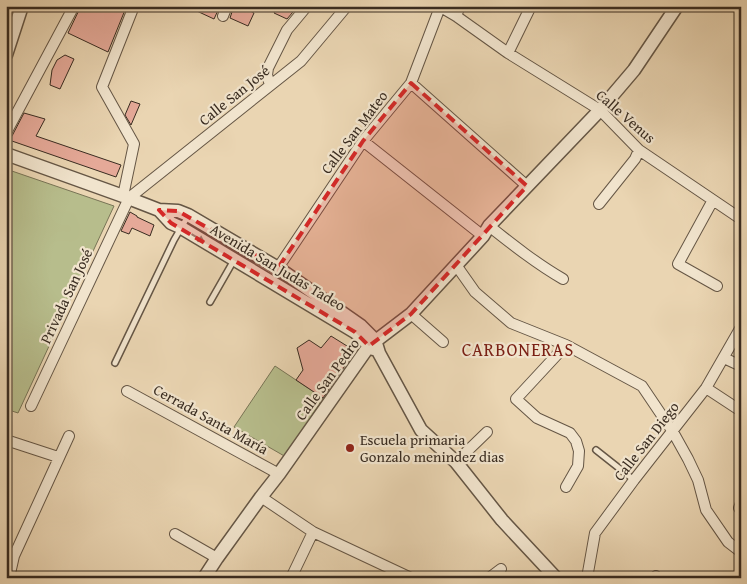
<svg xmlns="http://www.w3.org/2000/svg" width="747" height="584" font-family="'Gentium Book Plus',serif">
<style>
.green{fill:#b7bd8c;stroke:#787456}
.building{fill:#e5a998;stroke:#392c21}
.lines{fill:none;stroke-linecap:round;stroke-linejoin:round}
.service-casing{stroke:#655645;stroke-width:8}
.minor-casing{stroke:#655645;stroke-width:12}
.tertiary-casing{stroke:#655645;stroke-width:15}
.service{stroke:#f1e4cd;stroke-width:5}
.minor{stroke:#f1e4cd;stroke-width:10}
.tertiary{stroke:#f1e4cd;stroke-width:12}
.oneway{fill:#958877}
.marked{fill:#d62828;fill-opacity:0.2;stroke:#d62828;stroke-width:4;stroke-dasharray:10 6;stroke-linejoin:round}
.poi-dot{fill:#8f2418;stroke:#f1e4cd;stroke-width:2}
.labels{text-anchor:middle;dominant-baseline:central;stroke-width:4.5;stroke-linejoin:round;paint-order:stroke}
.street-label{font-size:15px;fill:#392c21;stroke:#f1e4cd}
.poi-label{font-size:15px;fill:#392c21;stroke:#f1e4cd;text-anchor:start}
.quarter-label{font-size:18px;letter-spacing:1px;fill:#7a1f14;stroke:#f1e4cd}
</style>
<rect width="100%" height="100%" fill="#ead5b2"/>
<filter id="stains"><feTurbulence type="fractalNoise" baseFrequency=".004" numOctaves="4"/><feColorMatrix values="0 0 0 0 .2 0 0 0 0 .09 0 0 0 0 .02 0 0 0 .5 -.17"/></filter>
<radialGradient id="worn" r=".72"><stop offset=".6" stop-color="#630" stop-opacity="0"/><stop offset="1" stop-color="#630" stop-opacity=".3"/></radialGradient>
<path class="green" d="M6 169 114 206 18 413 6 409Z
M275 366 323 398 286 457 234 427Z"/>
<path class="building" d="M81 6H118L125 10 108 52 68 33Z
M186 6H220L214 19Z
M234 6H241L254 13 248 26 230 18Z
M278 6H298L287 19 274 13Z
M65 55 74 59 60 89 50 85 52 70 57 60Z
M131 101 140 104 131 125 125 115Z
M24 113 45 119 36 136 121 165 116 177 9 140 12 136Z
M130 212 137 216V217L154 225 150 236 132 228 129 234 121 231Z
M331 336 355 351 323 398 296 380 303 370 297 348 309 340 321 348Z"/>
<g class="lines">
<g class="service-casing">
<path id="service" d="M210 302 234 260
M115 363 174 240 188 216
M596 450 634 480"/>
</g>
<g class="minor-casing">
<path id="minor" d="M439 6 456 16 508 53 600 110 639 150 741 219
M223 16 227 6
M456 16 460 6
M508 53 531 6
M411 83 527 186
M270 85 267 75 268 68 287 30 307 6
M6 133 74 6
M363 141 483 236
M123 196 134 144 102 87 134 6
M713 200 678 264 717 286
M599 204 635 159 639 150
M489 226C513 245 537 264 563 279
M456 265 475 292 511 323 566 345 642 386 673 432 688 459 698 480 706 510 728 542 741 552
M278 268 363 141 411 83 440 7
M411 314 443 342
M566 345 516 399 537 418 570 433 576 441 579 451 578 466 566 487
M724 358 741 366
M706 388 741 411
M127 391 279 474
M31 406 129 198 301 61 347 6
M6 440 58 457
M456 462 487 432
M261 497 313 532 411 578
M739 508 741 503
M175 534 217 558
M9 578 14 556 69 436
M291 578 313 532
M489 578 501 569
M587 578 595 533 634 480 706 388 741 327
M655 578 656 576"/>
</g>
<g class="tertiary-casing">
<path id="tertiary" d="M6 55 22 6
M6 154 123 196 159 210 178 211 188 215 278 268 361 326 375 340 379 353 421 430 456 462 502 520 556 578
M159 210 171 223 180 227 355 332 373 349
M204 578 217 558 261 497 279 474 369 346 411 314 483 236 489 226 600 110 634 70 677 6"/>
</g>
<use href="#service" class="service"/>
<use href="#minor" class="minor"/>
<use href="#tertiary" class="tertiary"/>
</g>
<defs><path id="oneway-solid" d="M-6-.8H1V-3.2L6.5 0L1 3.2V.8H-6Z" transform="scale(1.25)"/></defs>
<use class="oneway" href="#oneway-solid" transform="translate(198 238) rotate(31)"/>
<path class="marked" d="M411 83 527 186 411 314 369 346 355 332 171 223 159 210 178 211 278 268 363 141Z"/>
<circle class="poi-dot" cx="350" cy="448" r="5"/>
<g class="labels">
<g class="street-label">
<text transform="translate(234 95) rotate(-39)">Calle San José</text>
<text transform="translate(626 116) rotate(41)">Calle Venus</text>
<text transform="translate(354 132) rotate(-53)">Calle San Mateo</text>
<text transform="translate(278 267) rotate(31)">Avenida San Judas Tadeo</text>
<text transform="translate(66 296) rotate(-65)">Privada San José</text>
<text transform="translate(327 379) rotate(-54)">Calle San Pedro</text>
<text transform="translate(211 419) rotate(29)">Cerrada Santa María</text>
<text transform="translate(646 441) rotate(-52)">Calle San Diego</text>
</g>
<g class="poi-label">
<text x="360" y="439">Escuela primaria<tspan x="360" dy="17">Gonzalo menindez dias</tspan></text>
</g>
<g class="quarter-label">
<text x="518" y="349">CARBONERAS</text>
</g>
</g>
<rect width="747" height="584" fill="none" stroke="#ead5b2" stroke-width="25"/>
<rect x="8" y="8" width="732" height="569" fill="none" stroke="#392c21" stroke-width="2.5"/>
<rect x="12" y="12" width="722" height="559" fill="none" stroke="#392c21"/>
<rect width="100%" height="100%" filter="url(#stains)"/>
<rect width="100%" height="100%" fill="url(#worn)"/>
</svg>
